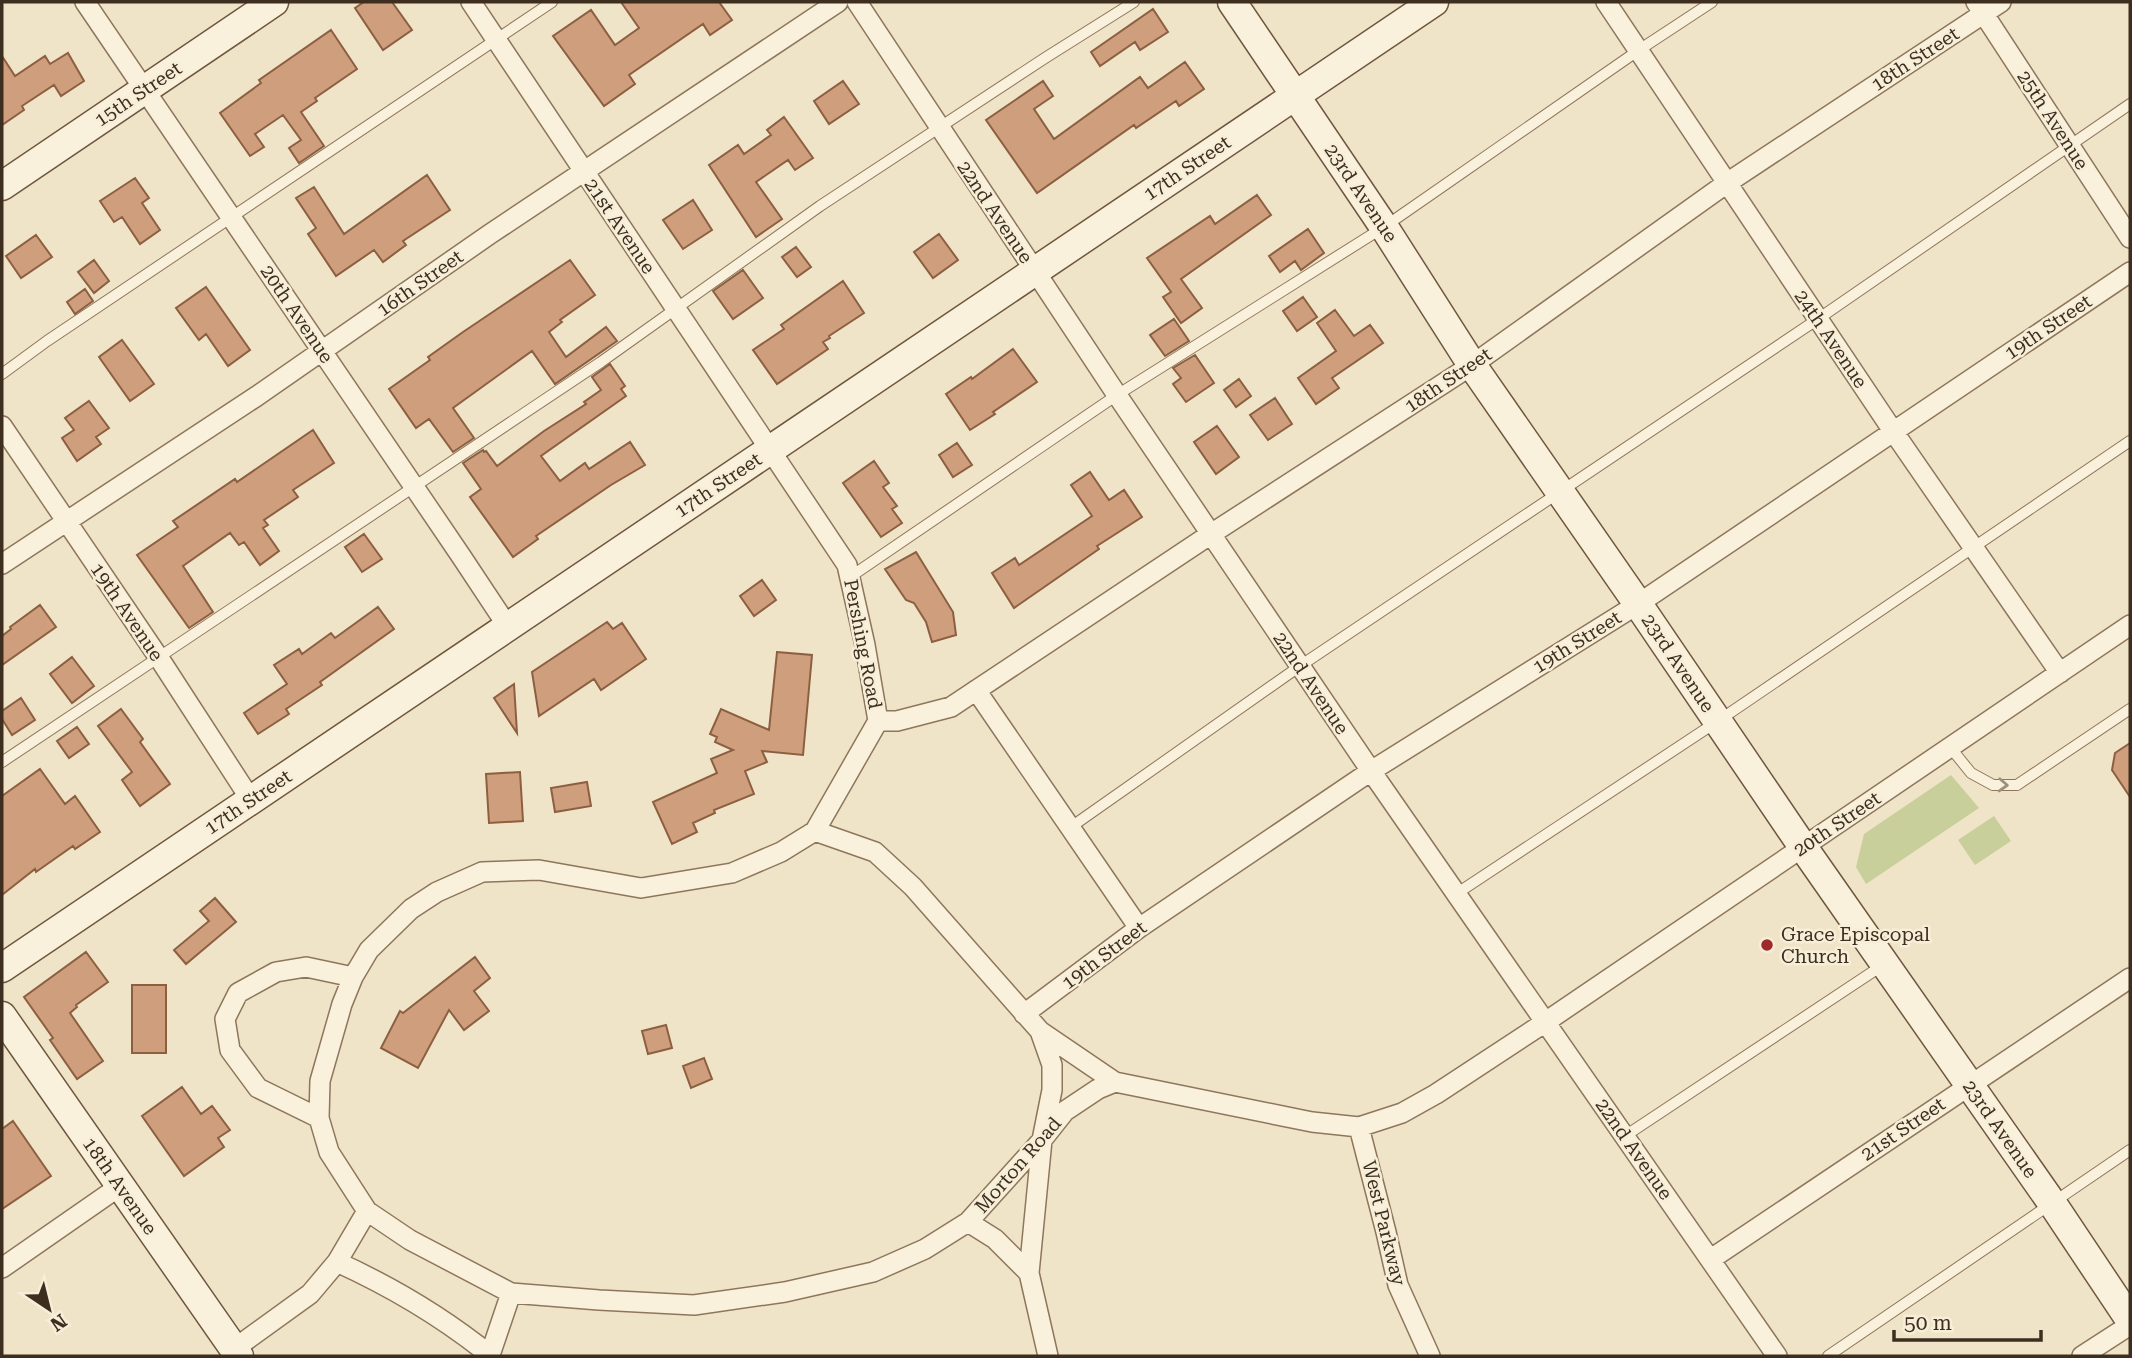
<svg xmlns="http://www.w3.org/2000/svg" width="2132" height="1358" font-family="'Roboto Serif',serif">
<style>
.green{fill:#c9cf9b}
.building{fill:#cf9f7d;stroke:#8d5f41;stroke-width:2}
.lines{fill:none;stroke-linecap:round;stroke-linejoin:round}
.lane-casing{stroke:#8d765c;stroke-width:12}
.street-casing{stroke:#8d765c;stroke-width:22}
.secondary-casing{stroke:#6f573f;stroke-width:31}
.lane{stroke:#faf1dc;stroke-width:10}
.street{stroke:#faf1dc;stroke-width:19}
.secondary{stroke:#faf1dc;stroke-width:28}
.oneway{stroke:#9c907e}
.poi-dot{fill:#9e2a2b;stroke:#f7eed8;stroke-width:2.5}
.labels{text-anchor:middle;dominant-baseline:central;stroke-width:5;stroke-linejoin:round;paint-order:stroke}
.street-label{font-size:19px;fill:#3d2e20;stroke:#f7eed8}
.poi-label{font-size:19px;fill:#3d2e20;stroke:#f7eed8;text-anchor:start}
</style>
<rect width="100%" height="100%" fill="#f0e4c8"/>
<path class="green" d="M1951 775 1979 808 1866 884 1856 867 1864 834Z
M1994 816 2011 841 1975 865 1958 840Z"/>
<path class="building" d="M364 2H392L412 30 383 50 355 8Z
M621 2H719L732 20 710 35 703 24 629 75 635 84 604 106 553 36 591 10 615 45 639 28Z
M1153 9 1168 32 1140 50 1135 42 1100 66 1091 52Z
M331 30 357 69 315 98 317 101 301 112 324 146 299 163 289 148 301 140 283 115 255 134 264 147 250 156 220 113 261 83 259 80Z
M68 53 84 81 61 96 54 85 22 106 24 110 2 125V56L15 76 45 56 50 64Z
M1185 62 1204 89 1179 106 1176 101 1136 128 1134 125 1037 193 986 120 1043 81 1053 96 1034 109 1054 139 1140 77 1148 88Z
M843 81 859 104 829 124 814 101Z
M784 117 813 158 795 170 788 160 756 182 782 219 756 237 709 165 738 145 744 154 771 135 767 130Z
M427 175 450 210 403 241 406 245 383 262 374 250 336 276 308 234 316 228 296 198 314 187 344 234Z
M135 178 149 198 142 203 160 230 140 244 122 217 114 222 100 201Z
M1257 195 1271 215 1181 279 1202 308 1181 323 1163 297 1171 292 1147 258 1210 216 1215 224Z
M693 200 712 230 683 249 663 220Z
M1308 229 1324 253 1301 270 1295 261 1280 272 1269 256Z
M939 234 958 260 933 278 914 252Z
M36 235 52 257 21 278 6 256Z
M796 247 811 267 797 277 782 257Z
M94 260 109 281 94 293 78 272Z
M570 260 595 295 560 320 562 322 549 332 566 357 606 327 617 341 555 384 532 351 453 408 474 438 453 452 429 419 416 428 389 389 430 360 428 357 463 332Z
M743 270 763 298 733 319 713 291Z
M843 281 864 313 829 336 830 338 823 342 828 349 777 384 753 350 784 329 781 325Z
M206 287 250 350 228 366 206 334 199 340 176 308Z
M85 289 93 301 75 314 67 302Z
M1303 297 1317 317 1297 331 1283 311Z
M1335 310 1354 336 1370 325 1383 343 1332 378 1339 388 1316 404 1298 378 1336 351 1317 323Z
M1174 319 1189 341 1165 356 1150 335Z
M122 340 154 384 130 401 99 357Z
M1013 349 1037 382 993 412 995 414 970 430 946 394 971 377 972 379Z
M1195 355 1214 383 1186 402 1173 384 1181 378 1173 368Z
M610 364 625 386 621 389 626 396 541 456 560 481 585 463 589 469 630 442 645 465 611 485 536 536 538 539 513 557 470 497 481 489 463 463 483 450 484 452 486 451 497 466 544 431 586 404 584 402 601 390 592 377Z
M1239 379 1251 396 1236 407 1224 390Z
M1275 398 1292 424 1268 440 1250 415Z
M89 401 109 428 96 437 101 444 77 461 62 438 74 430 65 418Z
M1217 426 1239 457 1216 474 1194 442Z
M313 430 334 463 293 490 298 497 264 520 268 525 263 528 279 551 260 565 244 542 239 545 230 533 183 566 213 612 189 628 137 555 178 527 173 521 235 479 237 482Z
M957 443 972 465 953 477 939 455Z
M874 461 889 483 883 487 897 506 892 509 902 523 881 537 843 483Z
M1090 472 1109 500 1124 490 1142 517 1097 546 1099 549 1014 608 992 573 1015 558 1019 565 1092 516 1071 485Z
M364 534 382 559 362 572 345 547Z
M916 552 953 612 956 635 932 642 926 622 914 603 906 600 885 569Z
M762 580 776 600 754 616 740 596Z
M40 605 56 627 2 665V636L11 629 10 627Z
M378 607 394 629 320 682 322 685 286 709 289 714 258 734 244 713 287 684 274 665 299 649 302 654 331 633 335 638Z
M607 622 613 629 622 623 646 659 601 690 594 679 539 716 532 672Z
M777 652 812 655 803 755 762 751 767 762 745 771 754 794 714 810 715 813 693 823 697 832 672 844 653 802 717 773 711 759 733 750 715 742 717 737 710 734 721 709 769 730Z
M72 657 94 686 72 703 50 674Z
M514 684 517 733 494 698Z
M21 698 35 720 12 735 2 719V711Z
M121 709 143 739 140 742 170 784 140 806 122 780 132 772 98 726Z
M77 727 89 744 69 758 57 741Z
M2130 743V797L2112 770 2115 753Z
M40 769 65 804 75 796 100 832 75 849 73 846 36 872 35 869 2 895V796Z
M520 772 523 821 489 823 486 774Z
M587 782 591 806 555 812 551 788Z
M215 898 236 922 186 964 174 950 209 921 200 911Z
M86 952 108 982 76 1005 77 1007 70 1013 103 1061 77 1079 50 1040 53 1038 24 997Z
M475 957 490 978 474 991 489 1011 464 1030 449 1010 418 1068 381 1048 400 1011 403 1013Z
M132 985H166V1053H132Z
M666 1025 672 1048 648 1054 642 1031Z
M704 1058 712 1079 691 1088 683 1066Z
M182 1087 201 1114 212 1106 230 1130 218 1138 224 1147 184 1176 142 1116Z
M13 1121 51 1176 2 1209V1129Z"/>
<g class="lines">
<g class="lane-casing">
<path id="lane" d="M2 374 47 341 552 2
M850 577 1117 395 1384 227 1639 50 1712 2
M1950 747 1971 773 1993 785H2017L2130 709
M2 762 601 362 820 206 1045 58 1134 2
M1071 827 1300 666 1818 319 2130 104
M1456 894 1718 721 2130 441
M1625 1136 1883 965
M1828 1356 2130 1150"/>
</g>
<g class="street-casing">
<path id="street" d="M85 2 461 556 508 627
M471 2 847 565 865 645 878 721 815 831 875 852 913 887 1040 1031 1115 1082
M857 2 1117 395 1371 771 1777 1356
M1606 2 1893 431 2060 673
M1976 2 2130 238
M2 426 159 658 251 800
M2 564 257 396 490 234 838 2
M976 690 1139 928
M878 721H897L951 707 1211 534 1472 365 1727 183 2001 2
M815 831 781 852 732 873 641 888 539 870 482 872 437 892 411 909 369 950 353 977 342 1004 320 1081 319 1118 329 1152 367 1211 410 1240 511 1293 599 1300 694 1305 785 1292 873 1272 925 1249 968 1222 1042 1140 1065 1111 1098 1089 1115 1082 1312 1122 1359 1127 1402 1113 1436 1094 1544 1023 2130 625
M1024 1014 1139 928 1371 771 1638 604 2130 272
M1040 1031 1052 1065V1090L1042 1140 1029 1273 1048 1356
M319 1118 258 1088 230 1050 225 1019 238 993 276 972 306 967 353 977
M1359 1127 1386 1232 1398 1285 1430 1356
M968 1222 995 1239 1029 1273
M1711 1259 2130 978
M337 1262C392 1287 444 1318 491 1356
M2 1268 120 1186
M234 1349 310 1294 337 1262 367 1211
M490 1355 511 1293
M2082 1356 2130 1325"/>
</g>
<g class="secondary-casing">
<path id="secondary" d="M1232 2 1384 227 1472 365 1638 604 1803 847 2052 1203 2130 1320
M2 186 274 2
M2 968 1434 2
M2 1016 239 1356"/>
</g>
<use href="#lane" class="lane"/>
<use href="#street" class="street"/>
<use href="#secondary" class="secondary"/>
</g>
<defs><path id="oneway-chevron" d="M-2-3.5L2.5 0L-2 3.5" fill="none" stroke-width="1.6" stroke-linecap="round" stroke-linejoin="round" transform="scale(1.75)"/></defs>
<use class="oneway" href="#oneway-chevron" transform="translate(2003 785) rotate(3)"/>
<circle class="poi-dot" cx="1767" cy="945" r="7"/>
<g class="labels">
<g class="street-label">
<text transform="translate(1915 59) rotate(-33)">18th Street</text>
<text transform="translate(138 94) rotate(-34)">15th Street</text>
<text transform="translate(2053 120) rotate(57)">25th Avenue</text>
<text transform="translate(1187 168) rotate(-34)">17th Street</text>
<text transform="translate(1361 193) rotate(56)">23rd Avenue</text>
<text transform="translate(995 212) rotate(56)">22nd Avenue</text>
<text transform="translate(620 226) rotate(56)">21st Avenue</text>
<text transform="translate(420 283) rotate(-35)">16th Street</text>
<text transform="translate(297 314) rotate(56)">20th Avenue</text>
<text transform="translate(2048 327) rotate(-34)">19th Street</text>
<text transform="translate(1831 339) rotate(56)">24th Avenue</text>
<text transform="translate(1448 380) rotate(-34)">18th Street</text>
<text transform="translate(718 485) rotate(-34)">17th Street</text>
<text transform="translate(127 612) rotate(56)">19th Avenue</text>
<text transform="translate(1577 642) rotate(-32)">19th Street</text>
<text transform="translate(863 644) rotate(79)">Pershing Road</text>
<text transform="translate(1678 663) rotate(56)">23rd Avenue</text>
<text transform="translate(1311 683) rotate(56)">22nd Avenue</text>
<text transform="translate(248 802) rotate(-34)">17th Street</text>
<text transform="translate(1837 824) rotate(-34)">20th Street</text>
<text transform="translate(1104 955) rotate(-37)">19th Street</text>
<text transform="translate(1903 1129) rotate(-34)">21st Street</text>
<text transform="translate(2000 1129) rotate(55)">23rd Avenue</text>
<text transform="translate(1634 1149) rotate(55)">22nd Avenue</text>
<text transform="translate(1018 1165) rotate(-49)">Morton Road</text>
<text transform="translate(120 1186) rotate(55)">18th Avenue</text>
<text transform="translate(1384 1223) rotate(76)">West Parkway</text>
</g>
<g class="poi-label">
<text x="1781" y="934">Grace Episcopal<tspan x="1781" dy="22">Church</tspan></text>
</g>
</g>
<rect width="2132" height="1358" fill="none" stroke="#3d2e20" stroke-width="7"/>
<g transform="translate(49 1309) rotate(145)" stroke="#f7eed8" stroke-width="5" paint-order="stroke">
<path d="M0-5L12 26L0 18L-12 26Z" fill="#3d2e20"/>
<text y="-10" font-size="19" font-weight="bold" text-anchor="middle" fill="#3d2e20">N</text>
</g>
<path d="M1894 1330v10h147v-10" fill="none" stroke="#3d2e20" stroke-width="3.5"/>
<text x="1904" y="1330" font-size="21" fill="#3d2e20" stroke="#f7eed8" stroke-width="5" paint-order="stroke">50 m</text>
</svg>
